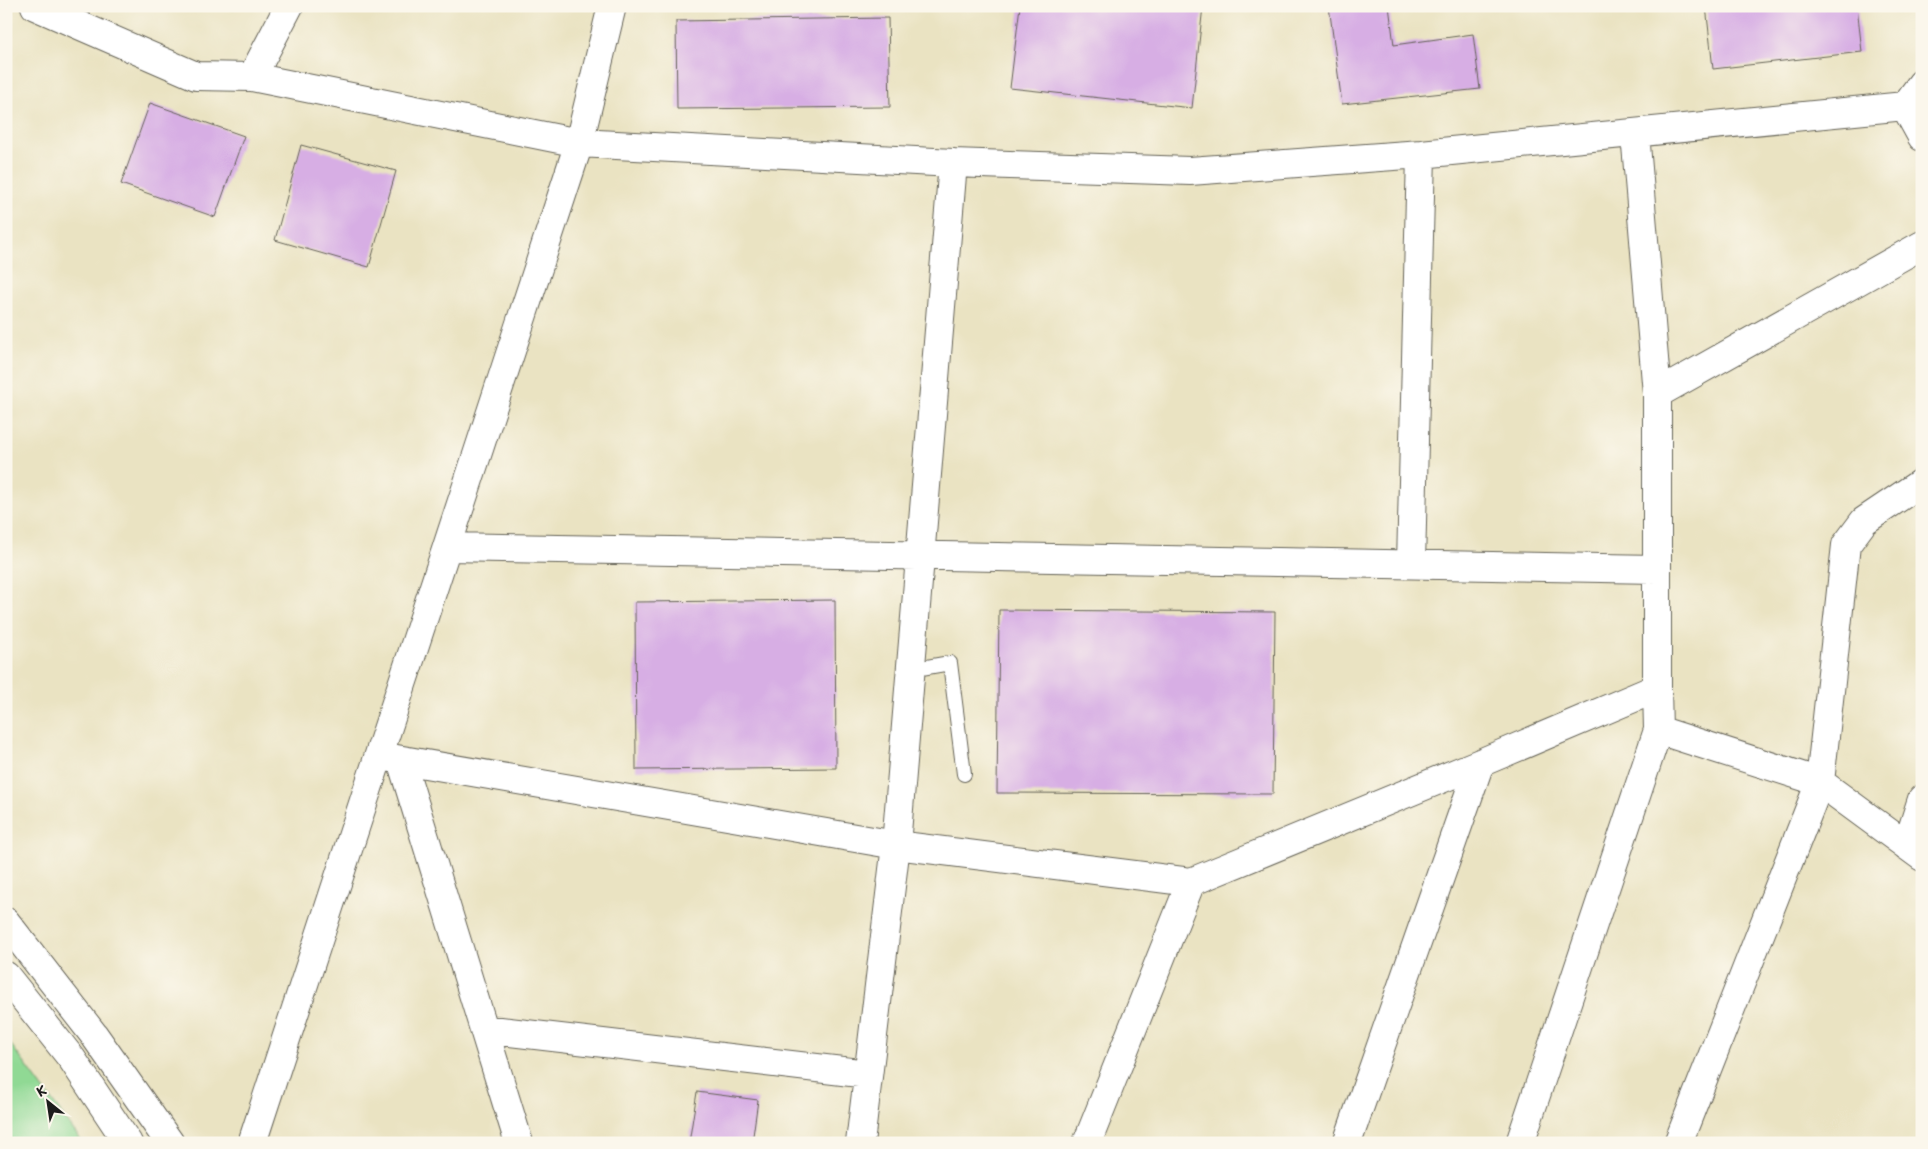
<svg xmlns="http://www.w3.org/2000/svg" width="1928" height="1149" font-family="Mali,sans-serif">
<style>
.green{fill:#90d994;stroke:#567a58}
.building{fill:#d7aee4}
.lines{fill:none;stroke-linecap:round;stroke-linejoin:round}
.lane-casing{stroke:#646256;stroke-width:16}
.street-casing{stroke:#646256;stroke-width:30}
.secondary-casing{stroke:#646256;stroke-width:30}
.lane{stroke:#fff;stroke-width:14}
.street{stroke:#fff;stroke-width:28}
.secondary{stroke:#fff;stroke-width:28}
</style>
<rect width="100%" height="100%" fill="#fbf7ec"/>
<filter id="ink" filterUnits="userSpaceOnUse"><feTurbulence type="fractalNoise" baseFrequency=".02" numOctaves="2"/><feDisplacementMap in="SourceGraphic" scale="10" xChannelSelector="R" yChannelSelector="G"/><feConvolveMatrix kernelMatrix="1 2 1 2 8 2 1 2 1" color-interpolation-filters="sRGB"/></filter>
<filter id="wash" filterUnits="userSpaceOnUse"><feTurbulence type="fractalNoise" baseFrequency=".0096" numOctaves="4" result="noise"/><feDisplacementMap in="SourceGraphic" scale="20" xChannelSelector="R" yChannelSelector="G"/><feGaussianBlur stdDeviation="1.12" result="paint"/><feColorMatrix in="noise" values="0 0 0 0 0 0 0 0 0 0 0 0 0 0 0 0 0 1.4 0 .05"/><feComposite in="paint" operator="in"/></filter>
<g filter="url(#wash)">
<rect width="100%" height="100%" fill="#eae3c2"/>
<path class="green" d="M6 1038 83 1143H6Z"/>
<g id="blocks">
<path class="building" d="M1020 6H1203L1192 108 1010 88Z
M1329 6H1389L1394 45 1473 34 1480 89 1342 104Z
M1706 6H1857L1862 52 1713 69Z
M888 18 890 107 677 109 676 21Z
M150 103 244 136 215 217 121 184Z
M301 145 396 171 369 267 275 240Z
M835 600 836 768 636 770 635 602Z
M999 610 1275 612 1273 794 997 793Z
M697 1092 758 1100 752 1143H689Z"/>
</g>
</g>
<g filter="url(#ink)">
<use href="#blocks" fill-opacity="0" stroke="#646256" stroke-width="1"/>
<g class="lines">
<g class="lane-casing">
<path id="lane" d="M910 670 950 663 964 774"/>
</g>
<g class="street-casing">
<path id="street" d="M35 6 196 76 252 77 579 143 953 163 1190 171 1421 154 1905 106 1922 83
M252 77 289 6
M1905 106 1922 137
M1635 133 1657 394V688
M1657 394 1922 245
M448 547 1657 569
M1411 564 1421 154
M379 756 896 845 1191 882 1480 763 1657 688 1658 730 1820 782 1922 857
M401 760 519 1143
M1907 846 1922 799
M484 1029 868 1074
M252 1143 579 143 612 6
M860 1143 896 845 953 163
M1087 1143 1191 882
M1347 1143 1480 763
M1520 1143 1658 730
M1678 1143 1820 782 1846 545 1864 521 1922 482"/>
</g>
<g class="secondary-casing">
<path id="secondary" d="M6 922 94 1035 170 1143
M6 976 72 1059 128 1143"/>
</g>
<use href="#lane" class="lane"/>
<use href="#street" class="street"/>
<use href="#secondary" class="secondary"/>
</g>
</g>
<rect width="1928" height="1149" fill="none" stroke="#fbf7ec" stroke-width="25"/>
<g transform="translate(48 1102) rotate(330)" stroke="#fbf7ec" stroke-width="4" paint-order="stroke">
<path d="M0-4L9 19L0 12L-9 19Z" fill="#1c1c1c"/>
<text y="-8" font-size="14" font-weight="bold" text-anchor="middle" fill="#1c1c1c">K</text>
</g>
</svg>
